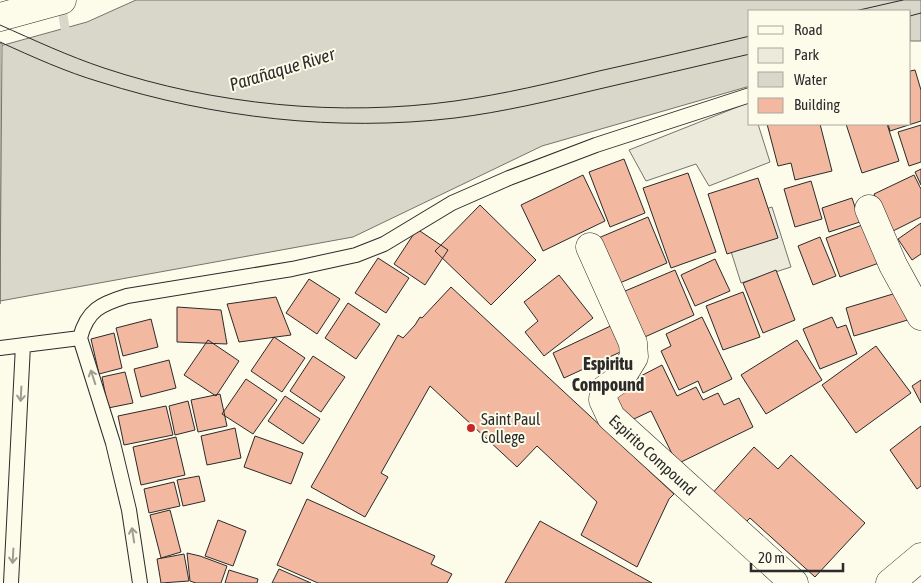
<svg xmlns="http://www.w3.org/2000/svg" width="921" height="583" font-family="'Asap Condensed',sans-serif">
<style>
.green{fill:#ecebdb;stroke:#74746e}
.water{fill:#d8d7c9;stroke:#74746e}
.pier{fill:#fdfbea;stroke:#74746e}
.lines{fill:none;stroke-linecap:round;stroke-linejoin:round}
.stream{stroke:#d8d7c9;stroke-width:9}
.building{fill:#f2b8a0;stroke:#2b2b2b}
.service-casing{stroke:#2b2b2b;stroke-width:16}
.minor-casing{stroke:#2b2b2b;stroke-width:29}
.secondary-casing{stroke:#2b2b2b;stroke-width:29}
.service{stroke:#fdfbea;stroke-width:14}
.minor{stroke:#fdfbea;stroke-width:28}
.secondary{stroke:#fdfbea;stroke-width:28}
.tram{stroke:#2b2b2b;stroke-width:1}
.oneway{stroke:#9e9d94}
.poi-dot{fill:#c62828;stroke:#fdfbea;stroke-width:2}
.labels{text-anchor:middle;dominant-baseline:central;stroke-width:4;stroke-linejoin:round;paint-order:stroke}
.poi-label{font-size:16px;fill:#2b2b2b;stroke:#fdfbea;text-anchor:start}
.street-label{font-size:16px;fill:#2b2b2b;stroke:#fdfbea}
.water-label{font-size:18px;font-style:italic;fill:#2b2b2b;stroke:#fdfbea}
.neighbourhood-label{font-size:18px;font-weight:bold;fill:#2b2b2b;stroke:#fdfbea}
</style>
<rect width="100%" height="100%" fill="#fdfbea"/>
<path class="green" d="M750 102V124H758L770 162 709 186 696 164 646 181 629 150Z
M772 207 791 267 741 283 722 223Z"/>
<path class="water" d="M136 0H921V41H910V11H750V86L542 146 353 237 0 301V46L87 22Z"/>
<path class="pier" d="M0 43H2L0 304Z"/>
<g class="lines">
<path class="stream" d="M61 3 65 28"/>
</g>
<path class="building" d="M915 70 921 90V121L890 131 888 124H910V71Z
M767 124H820L832 171 795 180 791 163 778 166Z
M846 124H887L899 161 862 173Z
M921 125V162L909 166 898 132Z
M624 159 645 213 610 227 589 172Z
M921 169V185L915 172Z
M688 173 716 252 671 268 643 188Z
M583 175 605 221 543 251 521 205Z
M914 175 921 189V217L891 232 874 194Z
M758 178 778 238 727 254 708 194Z
M811 181 822 219 795 227 784 189Z
M852 198 860 222 829 232 822 208Z
M480 205 536 260 491 305 435 251Z
M648 217 667 263 615 285 596 239Z
M921 223V254L912 260 898 239Z
M865 224 879 263 840 277 826 238Z
M417 229 448 250 425 285 394 264Z
M820 237 836 276 813 285 798 246Z
M378 258 409 278 386 313 355 293Z
M715 259 730 291 695 306 681 275Z
M675 270 694 315 638 340 618 294Z
M776 270 795 320 763 333 743 283Z
M559 275 593 318 544 356 525 332 538 321 524 302Z
M309 279 340 299 317 334 286 313Z
M451 287 674 494 669 499 637 567 581 535 597 502 537 446 517 467 430 386 381 473 388 477 365 517 311 487 398 335 403 338 415 325 420 317 422 318Z
M903 291 911 319 854 336 846 308Z
M743 292 760 337 723 350 706 306Z
M276 297 291 335 239 342 227 304Z
M348 303 380 324 356 359 325 338Z
M177 307 221 310 227 344 177 342Z
M702 317 732 379 703 393 698 381 679 390 661 351 671 346 666 334Z
M832 317 837 328 846 325 857 354 820 369 803 329Z
M151 319 158 347 123 356 116 328Z
M617 323 629 348 564 378 553 353Z
M114 333 122 368 99 374 91 339Z
M274 337 305 358 282 392 251 371Z
M208 340 239 361 216 396 184 375Z
M797 340 822 380 766 414 741 375Z
M876 346 911 393 856 433 822 385Z
M313 356 345 377 321 412 290 391Z
M169 360 176 388 141 397 134 369Z
M662 365 677 396 696 387 703 400 718 393 724 405 739 398 753 427 677 464 651 411 621 425 606 394Z
M125 372 133 403 108 408 102 377Z
M246 379 277 400 253 434 222 414Z
M921 380V403L912 386Z
M220 394 227 426 198 432 191 400Z
M285 396 320 419 303 444 268 421Z
M188 401 195 430 175 435 169 406Z
M166 406 173 435 124 445 118 416Z
M921 426V486L917 489 890 450Z
M235 428 241 458 207 465 201 436Z
M255 436 303 453 291 484 244 467Z
M176 437 185 475 141 485 133 447Z
M754 447 778 469 791 455 865 523 815 577 750 518 742 526 710 496Z
M199 476 205 501 183 506 177 480Z
M174 482 180 506 149 513 144 489Z
M307 499 435 556 431 564 452 574 447 583H318L277 565Z
M170 510 181 552 161 558 150 515Z
M218 520 246 531 233 566 205 556Z
M540 521 652 583H505Z
M187 553 200 556 227 566 221 583H196L190 581Z
M184 554 189 581 161 583 157 559Z
M279 569 311 583H272Z
M229 570 258 579 257 583H225Z"/>
<g class="lines">
<g class="service-casing">
<path id="service" d="M0 348 80 338
M11 583 23 345
M140 583 129 510 113 443 80 338C87 310 101 304 127 296L292 269 356 255 384 244 452 203 509 178 596 145 750 95"/>
</g>
<g class="minor-casing">
<g id="minor">
<path d="M0 17 62 0"/>
<path d="M869 209 893 265 921 316"/>
<path id="s1" d="M590 247 633 343 634 357 621 378 604 390 603 400 611 417 794 583"/>
</g>
</g>
<g class="secondary-casing">
<path id="secondary" d="M890 583 921 557"/>
</g>
<use href="#service" class="service"/>
<use href="#minor" class="minor"/>
<use href="#secondary" class="secondary"/>
<path class="tram" d="M855 11 903 0
M910 16 921 13
M0 25C34 40 68 56 104 68 215 105 339 117 455 101 504 94 551 83 599 71 649 60 700 48 750 36
M0 42C33 57 66 72 100 82 214 118 336 132 455 118 503 112 549 101 595 90 647 78 698 66 750 54"/>
</g>
<defs><path id="oneway-shaft" d="M-6 0H5M1.5-3L5.5 0L1.5 3" fill="none" stroke-width="1.6" stroke-linecap="round" stroke-linejoin="round" transform="scale(1.25)"/></defs>
<g class="oneway">
<use href="#oneway-shaft" transform="translate(93 377) rotate(-108)"/>
<use href="#oneway-shaft" transform="translate(21 394) rotate(93)"/>
<use href="#oneway-shaft" transform="translate(133 535) rotate(-99)"/>
<use href="#oneway-shaft" transform="translate(13 556) rotate(93)"/>
</g>
<circle class="poi-dot" cx="471" cy="428" r="5"/>
<g class="labels">
<g class="poi-label">
<text x="481" y="419">Saint Paul<tspan x="481" dy="18">College</tspan></text>
</g>
<g class="street-label">
<text stroke="none"><textPath href="#s1" startOffset="250">Espirito Compound</textPath></text>
</g>
<g class="water-label">
<text transform="translate(282 69) rotate(-17)">Parañaque River</text>
</g>
<g class="neighbourhood-label">
<text x="608" y="363">Espiritu<tspan x="608" dy="21">Compound</tspan></text>
</g>
</g>
<rect x="748" y="10" width="162" height="115" fill="#fdfbea" stroke="#a9a89e"/>
<rect x="758" y="26" width="25" height="8" fill="#fdfbea" stroke="#a9a89e"/>
<text x="794" y="35" font-size="15" fill="#2b2b2b">Road</text>
<rect x="758" y="48" width="25" height="15" fill="#ecebdb" stroke="#a9a89e"/>
<text x="794" y="60" font-size="15" fill="#2b2b2b">Park</text>
<rect x="758" y="72" width="25" height="15" fill="#d8d7c9" stroke="#a9a89e"/>
<text x="794" y="85" font-size="15" fill="#2b2b2b">Water</text>
<rect x="758" y="98" width="25" height="15" fill="#f2b8a0" stroke="#a9a89e"/>
<text x="794" y="110" font-size="15" fill="#2b2b2b">Building</text>
<path d="M751 563v8h92v-8" fill="none" stroke="#2b2b2b" stroke-width="2.5"/>
<text x="758" y="563" font-size="15" fill="#2b2b2b" stroke="#fdfbea" stroke-width="4" paint-order="stroke">20 m</text>
</svg>
